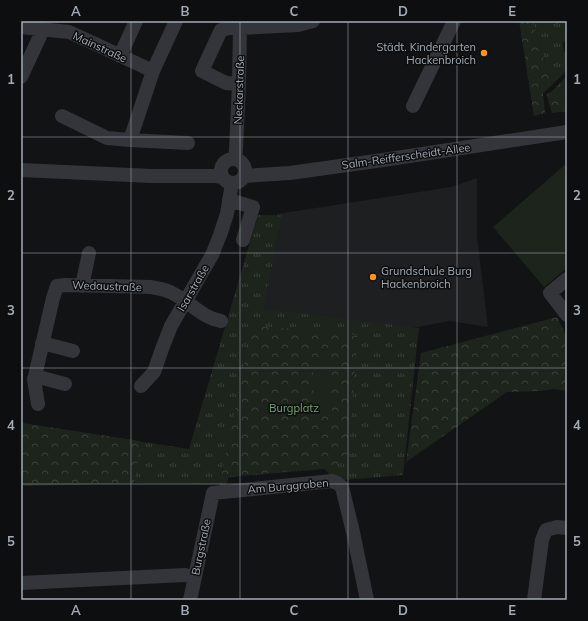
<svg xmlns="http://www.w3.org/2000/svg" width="588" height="621" font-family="Mulish,sans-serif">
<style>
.built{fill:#1e1f21}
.grass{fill:url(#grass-tufts)}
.forest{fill:url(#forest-crowns)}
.pitch{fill:#1c241c}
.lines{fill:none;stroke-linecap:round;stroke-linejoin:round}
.minor{stroke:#33353a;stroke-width:14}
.grid{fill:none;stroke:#a3acb6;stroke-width:1;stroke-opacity:0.55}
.poi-dot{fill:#ff9320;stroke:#0d0e0f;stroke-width:1.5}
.labels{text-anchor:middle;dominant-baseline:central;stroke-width:3;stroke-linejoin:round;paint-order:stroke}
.street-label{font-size:11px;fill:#a3acb6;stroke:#0d0e0f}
.poi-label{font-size:11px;fill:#a3acb6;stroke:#0d0e0f;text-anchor:end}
.park-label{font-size:11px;fill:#7ca378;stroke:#0d0e0f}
.neatline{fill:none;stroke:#a3acb6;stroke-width:1.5}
.grid-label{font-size:13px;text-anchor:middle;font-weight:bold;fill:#a3acb6}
</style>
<defs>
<pattern id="grass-tufts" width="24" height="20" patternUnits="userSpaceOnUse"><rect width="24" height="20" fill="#1c241c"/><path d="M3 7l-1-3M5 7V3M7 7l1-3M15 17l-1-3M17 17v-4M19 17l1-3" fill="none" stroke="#3a413b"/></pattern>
<pattern id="forest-crowns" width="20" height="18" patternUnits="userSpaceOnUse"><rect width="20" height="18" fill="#1c241c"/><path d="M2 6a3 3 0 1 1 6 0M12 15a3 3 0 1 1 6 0" fill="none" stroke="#3a413b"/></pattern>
</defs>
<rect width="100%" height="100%" fill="#121314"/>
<path class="built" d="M477 178V236L488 327 450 321 412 328 257 318 277 214 451 187Z"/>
<path class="grass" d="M532 21H567V38L563 43 564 52H567V70L552 85Z
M565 78H567V97L548 100 547 94 551 92Z
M258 215H281L264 309 419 328 403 475 343 480 332 476 324 469 229 477 226 485 222 486 219 484 137 483 21 486V423L189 449Z"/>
<path class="forest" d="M519 21H532L552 85 543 93 545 113 534 116Z
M567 97V111L552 113 548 100Z
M557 317 567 338V391L554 389 541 391 507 392 406 462 421 353Z
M260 326 357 335 349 451 336 467 221 477 250 335 254 328Z
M22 423 140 441 134 483 21 486Z"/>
<path class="pitch" d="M567 163V268L544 287 493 227Z
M313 361H331L332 415 314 416Z"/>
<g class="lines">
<path class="minor" d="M176 21 153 71 130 140 188 143
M21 27 69 32 91 42 153 71
M240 28 298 25 313 21
M120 56 136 21
M21 77 40 36V28
M239 84 226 83 202 71 221 30 240 26
M413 106 454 21
M62 116 107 138 130 140
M221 171a12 12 0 1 1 24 0a12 12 0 1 1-24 0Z
M235 159 236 149 239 84 240 28 239 21
M21 170 152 176H215L222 177
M244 176 290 173 383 160 567 132
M229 200 253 207 243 240
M567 279 550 293 567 315
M82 286 89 253
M42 343 73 351
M35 376 65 384
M141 386 154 372 162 349 171 326 212 255 220 235 227 214 232 183
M38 404 34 379 35 376 53 298 57 286 66 285 151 287C159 289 165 289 172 293 189 301 202 318 221 321
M21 583 185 575 195 577
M190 600 213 493 332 481 337 483 342 487 353 532 367 600
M534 600 542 540 546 530 557 527 567 528"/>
</g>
<path class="grid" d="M131 21V600M240 21V600M348 21V600M457 21V600M21 137H567M21 253H567M21 368H567M21 484H567"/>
<g class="poi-dot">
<circle cx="484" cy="53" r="4"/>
<circle cx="373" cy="277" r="4"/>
</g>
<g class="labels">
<g class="street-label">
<text transform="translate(100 47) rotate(25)">Mainstraße</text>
<text transform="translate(239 90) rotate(-88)">Neckarstraße</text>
<text transform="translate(406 156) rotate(-8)">Salm-Reifferscheidt-Allee</text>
<text transform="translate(107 286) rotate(2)">Wedaustraße</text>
<text transform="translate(193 288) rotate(-60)">Isarstraße</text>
<text transform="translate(288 486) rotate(-5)">Am Burggraben</text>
<text transform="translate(201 547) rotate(-78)">Burgstraße</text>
</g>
<g class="poi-label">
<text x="476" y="47">Städt. Kindergarten<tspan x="476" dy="13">Hackenbroich</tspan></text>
<text x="381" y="271" text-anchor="start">Grundschule Burg<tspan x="381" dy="13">Hackenbroich</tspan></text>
</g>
<g class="park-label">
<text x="294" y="408">Burgplatz</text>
</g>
</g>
<rect width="588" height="621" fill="none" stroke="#0d0e0f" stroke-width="44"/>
<rect x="22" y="22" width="544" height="577" class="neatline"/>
<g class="grid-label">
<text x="76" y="16">A</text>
<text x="185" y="16">B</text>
<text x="294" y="16">C</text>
<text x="403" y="16">D</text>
<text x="512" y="16">E</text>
<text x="11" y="84">1</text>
<text x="577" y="84">1</text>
<text x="11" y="200">2</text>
<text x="577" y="200">2</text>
<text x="11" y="315">3</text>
<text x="577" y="315">3</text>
<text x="11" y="430">4</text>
<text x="577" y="430">4</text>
<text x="11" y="546">5</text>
<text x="577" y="546">5</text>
<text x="76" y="615">A</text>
<text x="185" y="615">B</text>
<text x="294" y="615">C</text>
<text x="403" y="615">D</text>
<text x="512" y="615">E</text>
</g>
</svg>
